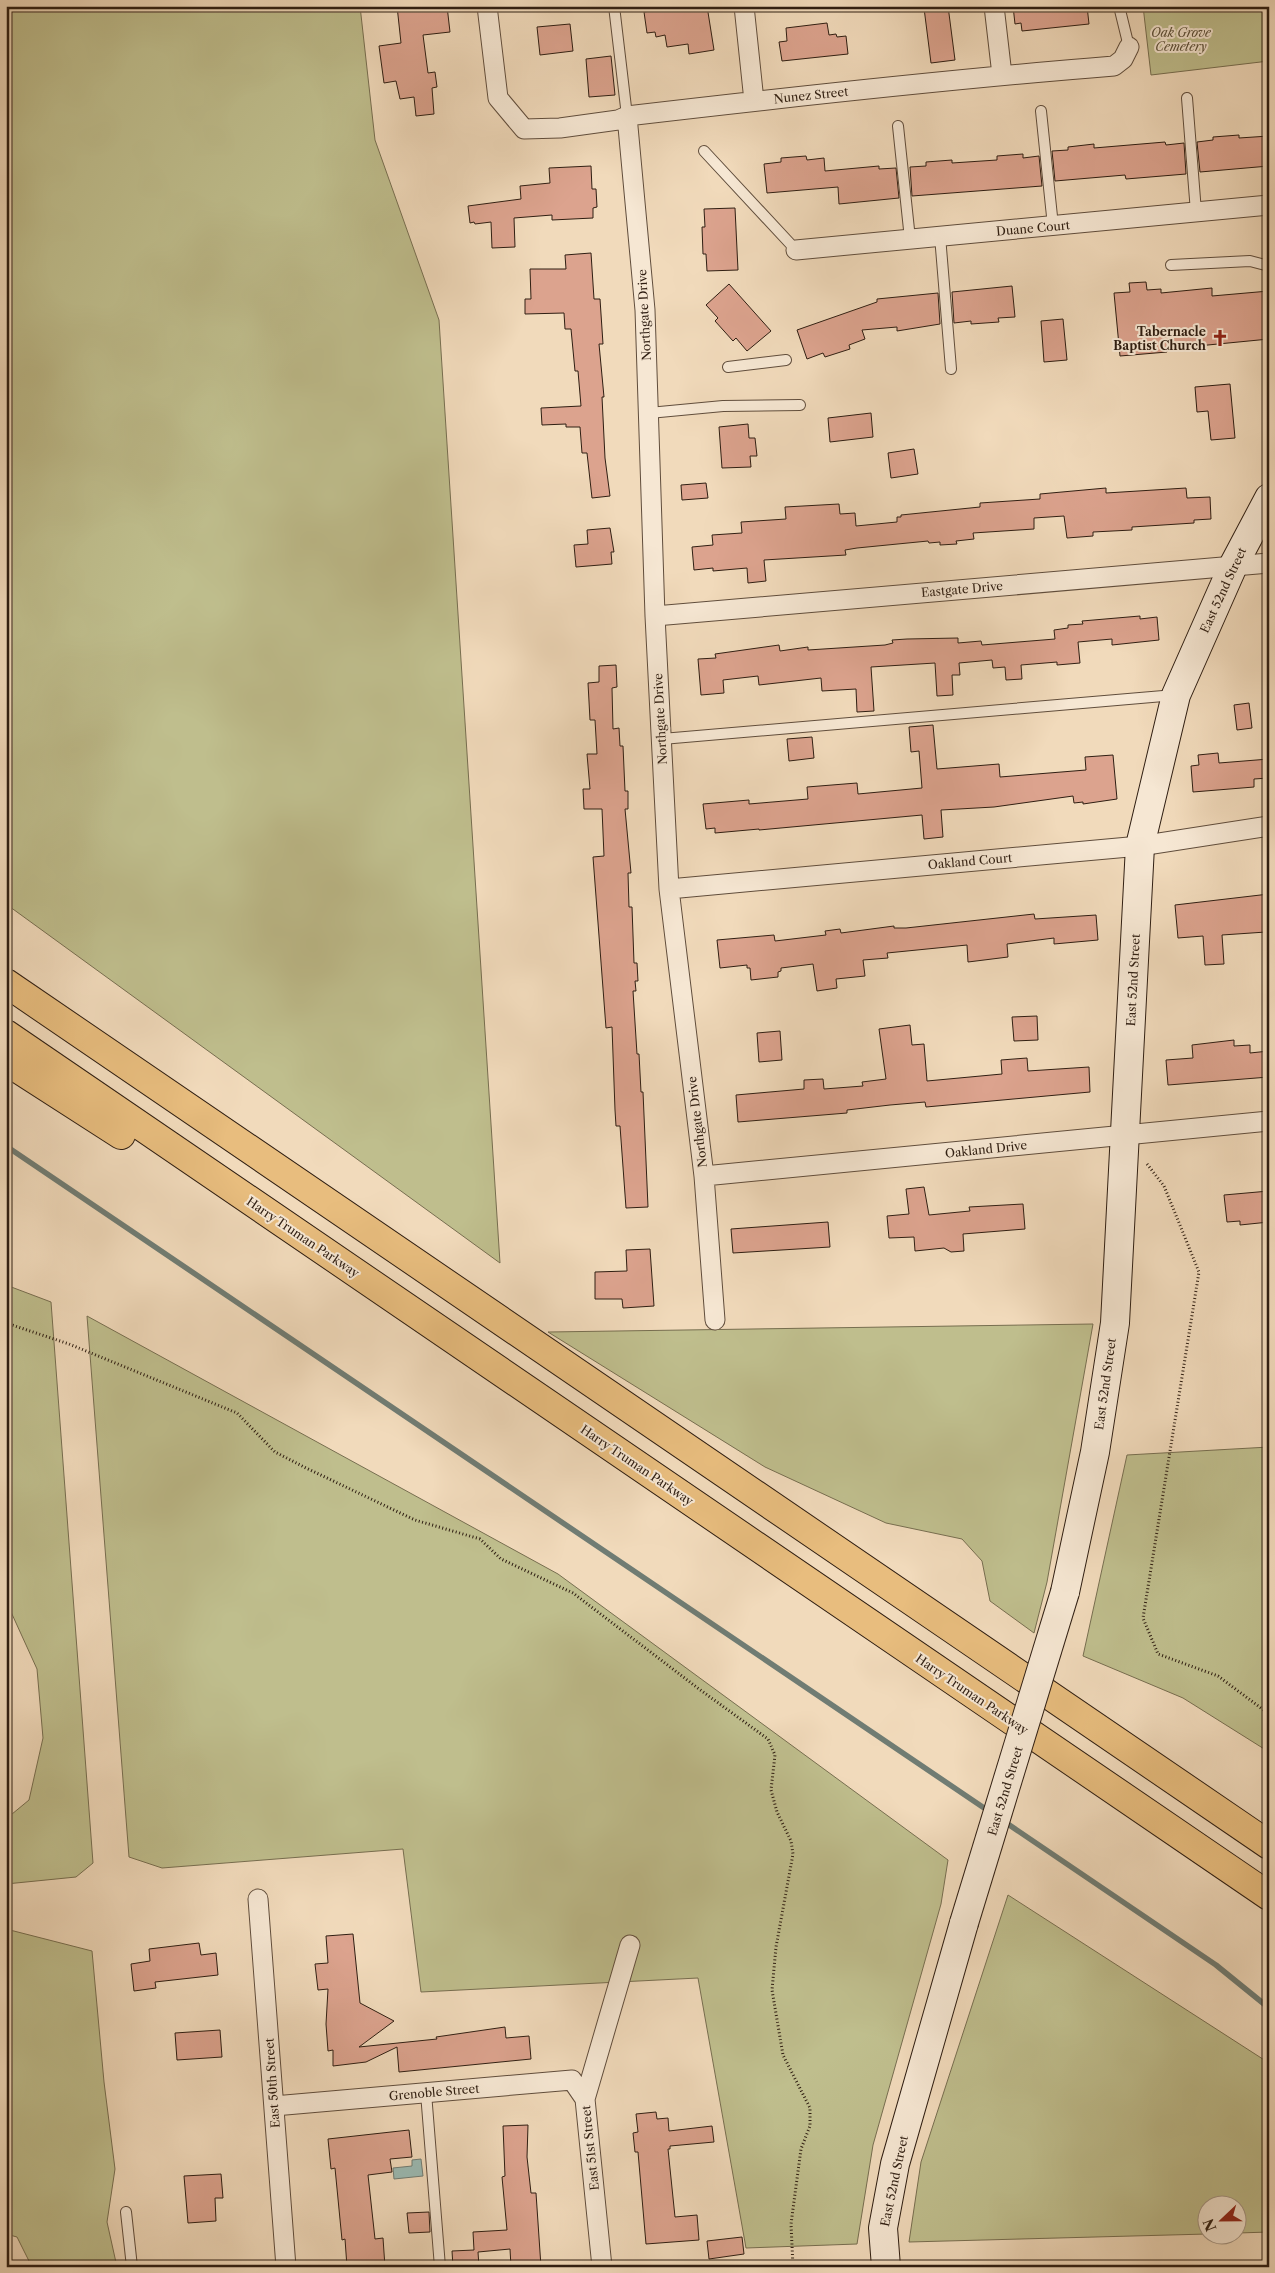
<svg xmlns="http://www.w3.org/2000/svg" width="1275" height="2273" font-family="'Libre Caslon Text',serif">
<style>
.green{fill:#bfbe8d;stroke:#776e50}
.water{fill:#9bbab3;stroke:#707c73}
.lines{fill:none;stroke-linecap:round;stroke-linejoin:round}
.stream{stroke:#707c73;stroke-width:5.5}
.building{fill:#dca38e;stroke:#2f1e12}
.lane-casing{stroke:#604d3c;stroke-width:12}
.street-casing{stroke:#604d3c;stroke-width:21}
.secondary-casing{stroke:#2f1e12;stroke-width:30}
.highway-casing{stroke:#2f1e12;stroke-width:30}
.path{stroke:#2f1e12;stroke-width:3;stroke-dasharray:1 2.5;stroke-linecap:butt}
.lane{stroke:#f6e7d3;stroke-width:10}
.street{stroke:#f6e7d3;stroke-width:19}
.secondary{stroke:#f6e7d3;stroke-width:28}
.highway{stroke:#e8bd7e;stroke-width:28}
.secondary-bridge-casing{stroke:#2f1e12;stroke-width:30;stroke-linecap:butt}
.secondary-bridge{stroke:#f6e7d3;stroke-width:28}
.labels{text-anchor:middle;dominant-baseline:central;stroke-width:4;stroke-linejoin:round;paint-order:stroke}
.park-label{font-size:12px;font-style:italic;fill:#5a4e37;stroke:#f6e7d3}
.street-label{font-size:12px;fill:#2f1e12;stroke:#f6e7d3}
.poi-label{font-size:12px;font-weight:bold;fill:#2f1e12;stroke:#f6e7d3;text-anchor:end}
</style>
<rect width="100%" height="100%" fill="#f1dabb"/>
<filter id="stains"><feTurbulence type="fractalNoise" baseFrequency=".004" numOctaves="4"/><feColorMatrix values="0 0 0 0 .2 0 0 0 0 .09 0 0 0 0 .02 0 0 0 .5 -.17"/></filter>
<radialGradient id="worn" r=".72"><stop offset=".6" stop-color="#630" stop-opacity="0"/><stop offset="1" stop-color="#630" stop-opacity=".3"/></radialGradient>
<path class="green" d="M6 6H360L375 140 439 320 500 1263 6 904Z
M1143 6H1269V61L1151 75Z
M6 1285 51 1302 93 1863 76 1877 6 1884V1819L29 1800 43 1738 37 1669 6 1601Z
M87 1316 558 1574 948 1860 941 1904 873 2145 857 2244 746 2248 698 1978 421 1992 403 1849 162 1868 129 1857Z
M1093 1324 1047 1582 1034 1633 990 1601 982 1561 962 1539 886 1523 765 1467 548 1332Z
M1269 1447V1752L1183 1698 1083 1656 1127 1455Z
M1008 1895 1269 2063V2232L1238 2233V2206H1208L1207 2234 909 2242 921 2162Z
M6 1929 92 1951 104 2082 115 2169 107 2222 117 2267H32L17 2237 6 2234Z"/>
<path class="water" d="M421 2159 423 2176 394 2179 393 2168 412 2166V2160Z"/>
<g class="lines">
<path class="stream" d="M6 1146 990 1812
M1002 1820 1216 1965 1269 2008"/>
</g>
<path class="building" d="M397 6H447L450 32 423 35 428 73 435 72 437 87 432 88 434 114 416 116 414 97 400 99 396 81 384 83 379 46 401 43Z
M685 6H707L714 50 689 54 688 44 667 47 665 35 656 37 655 32 647 33 644 12Z
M936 6H948L955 60 931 63 924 8Z
M1013 6H1087L1089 24 1022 31 1021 23 1015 24Z
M827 23 829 35 836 34 837 37 846 36 848 54 782 61 779 42 787 41 786 28Z
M570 24 573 51 540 55 537 27Z
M611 56 615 95 589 97 586 59Z
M1239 135V138L1269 136V166L1200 172 1197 142 1213 140V137Z
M1165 142 1166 145 1184 143 1186 174 1126 179 1125 175 1055 181 1052 151 1068 150V147L1094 144V148Z
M1023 154V158L1039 156 1042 186 912 196 910 167 926 166V162L952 160V163L997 160V156Z
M806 156 807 160 824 158 825 171 879 166V169L896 168 899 198 839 204 838 187 767 193 764 164 781 162V158Z
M591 166 592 189H596L597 207 593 208V218L552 220V215L514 218 515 247 492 248 491 222 475 224 474 222 470 223 468 206 521 199 520 186 550 183 549 168Z
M735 208 738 270 707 271 706 254H703L702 227H705L704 209Z
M591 253 594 299H600L603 344H599L604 397H602L605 458 610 496 592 498 587 453H582L580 427H566V424L542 425 541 408 581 406 578 371H575L571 329H565L564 313 525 314V299H531L530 269H566L565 255Z
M1146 282 1147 290 1161 289V293L1212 288V296L1269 291V339L1167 349V352L1120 356 1114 293 1130 292 1129 283Z
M729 284 771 331 747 351 736 338 733 341 715 321 718 318 706 305Z
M1012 286 1015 317 998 318 999 322 971 324V321L954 323 952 292Z
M938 293 940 324 897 331V327L862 330 865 339 849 345 850 349 825 357 823 353 807 359 797 330 877 302V299Z
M1063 319 1067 360 1044 362 1041 321Z
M1230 384 1235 438 1211 440 1208 411 1197 412 1195 387Z
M871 413 873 437 830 442 828 418Z
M748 424 749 438H755L757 456H750L751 467 722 468 719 427Z
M914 449 918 474 891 478 888 453Z
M706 483 708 498 682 500 681 485Z
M1106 488V493L1186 488 1187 498 1210 497 1211 519 1194 520V523L1132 527V530L1093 532V536L1067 538 1064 516 1034 518V529L973 533 974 539 956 541 957 544 940 545V542L929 543 928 541 857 548 845 550 846 555 764 560 766 581 748 583 747 568 713 571V568L694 570 692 547 713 545 712 535 742 533 741 522 786 519 785 507 839 504 840 514 855 513 856 526 897 522V517H901V515L980 507V503L1040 499V494Z
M610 528 614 552H611L612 564 576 567 574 545 588 544 587 530Z
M1140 616V619L1157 617 1159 640 1112 645V639L1078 642 1080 663 1057 665V662L1021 665 1022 679 1006 680 1005 667 993 668 992 660 959 663 960 675H952L953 695 937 696 935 663 871 667 874 711 857 712 856 689 822 691 821 678 759 685 758 676 723 680 724 693 701 695 698 659 716 658 715 654 779 645 780 651 808 647V650L885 645 893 643 892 640 907 639 958 638V643L981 641 982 645 1055 639 1054 630 1068 628V625L1083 624 1082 621Z
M616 665 617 687 612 688 613 729 619 728 620 746H623L625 791H628V809H625L631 873H628L629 907H632L634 963H637L638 981H635L636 991H633L637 1054H639L641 1092H643L648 1207 626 1208 620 1126H616L615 1110 612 1027 606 1028 593 857 604 856 602 809H584L583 789H590L587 754H597L595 720H590L588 683 599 682V666Z
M1249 703 1252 728 1237 730 1234 705Z
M933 725 937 769 999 764 1000 777 1086 770 1085 757 1113 755 1117 799 1083 804V802L1074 803 1073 796 994 807 941 810 943 837 924 839 922 815 759 830V829L715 833V828L706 829 703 804 749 800V804L808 799 807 787 857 783 858 794 922 788 919 751 911 752 909 727Z
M812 737 814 758 789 761 787 739Z
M1218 753 1219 763 1269 759V778L1254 779V787L1193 792 1191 766 1199 765 1198 755Z
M1269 894V920H1265L1266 932 1222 935 1224 964 1205 965 1203 936 1178 938 1175 905Z
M1034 914 1035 919 1096 915 1098 940 1054 944V938L1007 944 1008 957 968 962 967 945 887 953 888 958 863 960 865 976 836 979 837 988 817 991 813 964 781 968V971L778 972V977L751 980 750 968H747V965L720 968 717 940 774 935 775 941 826 935 825 931 840 929 841 933 894 926V928H906Z
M1037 1016 1038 1040 1014 1041 1012 1017Z
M910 1025 912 1045 924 1044 927 1081 1002 1074 1001 1060 1027 1058 1028 1071 1089 1067 1090 1092 926 1107 925 1102 890 1105 847 1110V1113L738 1122 736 1095 804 1089V1080L823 1079 824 1089 863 1086 862 1082 886 1079 879 1029Z
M780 1031 782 1060 759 1062 757 1033Z
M1234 1040V1046L1250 1045V1053L1269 1051V1077L1168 1085 1166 1060 1193 1058 1192 1045Z
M924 1187 929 1215 970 1211 969 1207 1023 1204 1025 1229 963 1234 964 1251 951 1252 944 1248 915 1251 914 1237 889 1238 887 1216 909 1214 906 1189Z
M1269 1191V1222L1240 1225V1221L1227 1222 1224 1195Z
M828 1222 830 1247 733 1253 731 1229Z
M650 1249 654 1306 623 1308 622 1299H595V1272L627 1271 626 1250Z
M353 1934 360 2003 394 2021 359 2047 437 2039 436 2037 505 2027 506 2038 529 2036 531 2059 399 2072 397 2047 366 2062 333 2066V2050L328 2051 326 2024 328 1989 318 1990 315 1964 328 1963 326 1936Z
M199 1943 201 1955 216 1953 218 1975 155 1982 156 1988 134 1991 131 1964 150 1961 149 1949Z
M220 2030 222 2057 177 2060 175 2033Z
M656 2112 657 2119 668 2118 669 2131 712 2126 714 2142 670 2146V2149H668L675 2217 697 2215 699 2240 646 2244 638 2152H635L633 2133 638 2132 636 2114Z
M528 2125 527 2157 531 2193H536L541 2267H511L510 2249 478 2252 479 2267H453L452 2251 474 2250 473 2232 507 2230 502 2177 505 2176 503 2126Z
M409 2130 412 2157 390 2159 392 2172 368 2175 375 2239 383 2238 385 2267H347L345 2239 342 2240 335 2168 331 2169 328 2139Z
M221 2174 223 2198H215L216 2221 188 2223 184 2176Z
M429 2212 430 2232 409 2233 407 2213Z
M742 2237 744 2254 709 2259 707 2241Z"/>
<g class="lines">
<g class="lane-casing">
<path id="lane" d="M614 6 627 116
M1119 6 1129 47
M1187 98 1196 212
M1041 111 1053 226
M898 126 910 239
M704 151 796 250
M940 236 951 369
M1171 265 1250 261 1269 266
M728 367 786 360
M649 413 723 406 800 405
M662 739 1175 695
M426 2093 440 2267
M126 2212 132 2267"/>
</g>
<g class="street-casing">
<path id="street" d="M487 6 498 98 524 129 560 128 618 120 627 116C789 97 951 79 1114 66L1123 59 1129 47
M744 6 754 101
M994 6 1002 75
M627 116 645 310 655 616 669 889 704 1176 715 1320
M796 250 1269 205
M655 616 1269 563
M669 889 1140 846 1269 826
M704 1176 1269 1121
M258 1899 286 2267
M274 2106 572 2080 585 2099
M602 2267 585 2099 630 1945"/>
</g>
<g class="secondary-casing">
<path id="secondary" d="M1065 1592 1095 1452 1115 1323 1140 846 1176 695 1233 566 1269 498
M886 2267 883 2228 895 2164 964 1923"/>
</g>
<g class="highway-casing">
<path id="highway" d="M6 983 1269 1845
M6 1034 1269 1896
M6 1061 121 1135"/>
</g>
<path class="path" d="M1147 1164 1164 1186 1199 1272 1143 1618 1158 1654 1218 1676 1269 1714
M6 1323 69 1344 237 1413 275 1452 306 1468 415 1520 480 1539 501 1559 573 1593 699 1689 768 1739 775 1755 771 1790 777 1812 791 1841 793 1854 776 1947 772 1990 783 2055 810 2108V2126L801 2149 791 2224 793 2267"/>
<use href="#lane" class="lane"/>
<use href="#street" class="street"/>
<use href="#secondary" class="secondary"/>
<use href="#highway" class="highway"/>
<g class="secondary-bridge-casing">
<path id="secondary-bridge" d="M964 1923 1065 1592"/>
</g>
<use href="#secondary-bridge" class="secondary-bridge"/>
</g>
<defs>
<g id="church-bare" transform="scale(1.35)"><path d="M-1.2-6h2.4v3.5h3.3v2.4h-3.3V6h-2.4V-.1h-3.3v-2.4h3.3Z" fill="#8f2418" stroke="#f6e7d3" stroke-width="2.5" paint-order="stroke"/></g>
</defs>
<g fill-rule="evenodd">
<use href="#church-bare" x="1220" y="338"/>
</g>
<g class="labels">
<g class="park-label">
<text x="1181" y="32">Oak Grove<tspan x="1181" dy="14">Cemetery</tspan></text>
</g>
<g class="street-label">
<text transform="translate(811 95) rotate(-6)">Nunez Street</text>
<text transform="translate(1033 228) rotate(-5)">Duane Court</text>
<text transform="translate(644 315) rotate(-93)">Northgate Drive</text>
<text transform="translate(962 589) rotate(-5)">Eastgate Drive</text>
<text transform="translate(1223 590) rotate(-65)">East 52nd Street</text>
<text transform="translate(660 719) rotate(-93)">Northgate Drive</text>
<text transform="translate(970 861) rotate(-5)">Oakland Court</text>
<text transform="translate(1133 980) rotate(-87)">East 52nd Street</text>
<text transform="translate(697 1122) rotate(-97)">Northgate Drive</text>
<text transform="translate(986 1149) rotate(-6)">Oakland Drive</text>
<text transform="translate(303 1237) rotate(34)">Harry Truman Parkway</text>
<text transform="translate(1105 1384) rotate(-82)">East 52nd Street</text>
<text transform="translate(637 1465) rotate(34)">Harry Truman Parkway</text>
<text transform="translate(972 1694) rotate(34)">Harry Truman Parkway</text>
<text transform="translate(1005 1791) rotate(-73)">East 52nd Street</text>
<text transform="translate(272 2083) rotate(-94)">East 50th Street</text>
<text transform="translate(434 2092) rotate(-5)">Grenoble Street</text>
<text transform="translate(590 2148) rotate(-96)">East 51st Street</text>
<text transform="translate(894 2181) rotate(-78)">East 52nd Street</text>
</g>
<g class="poi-label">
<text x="1206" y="331">Tabernacle<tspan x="1206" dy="14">Baptist Church</tspan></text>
</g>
</g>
<rect width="1275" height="2273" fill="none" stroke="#f1dabb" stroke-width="25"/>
<rect x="8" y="8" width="1260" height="2258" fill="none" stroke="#2f1e12" stroke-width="2.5"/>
<rect x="12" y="12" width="1250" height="2248" fill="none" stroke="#2f1e12"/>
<g transform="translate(1222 2220) rotate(248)"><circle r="24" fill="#f6e7d3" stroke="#a69786"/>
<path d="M0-4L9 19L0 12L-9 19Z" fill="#8f2418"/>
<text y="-8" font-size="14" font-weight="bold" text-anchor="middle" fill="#2f1e12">N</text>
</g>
<rect width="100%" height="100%" filter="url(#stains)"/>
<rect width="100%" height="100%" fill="url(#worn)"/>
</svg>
